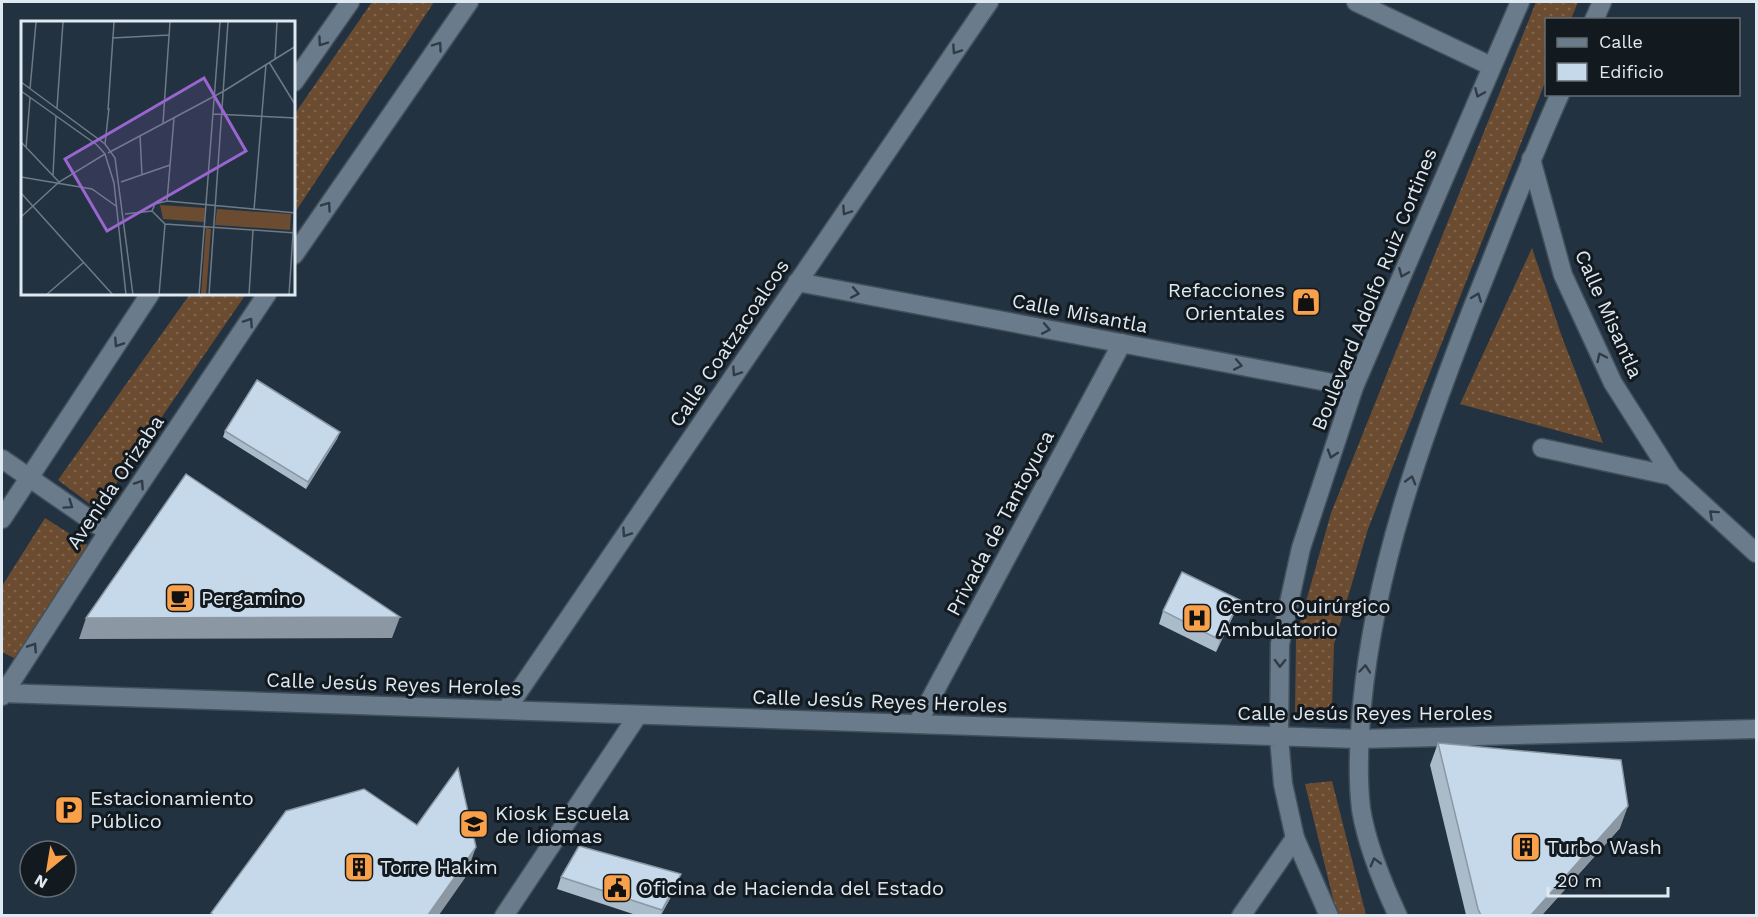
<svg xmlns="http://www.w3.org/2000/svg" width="1758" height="917" font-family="'Work Sans',sans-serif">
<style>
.grass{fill:url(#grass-dots)}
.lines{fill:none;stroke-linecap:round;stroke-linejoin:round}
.minor-casing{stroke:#42505b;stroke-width:21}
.secondary-casing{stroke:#42505b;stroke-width:21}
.minor{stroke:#6a7b8b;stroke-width:18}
.secondary{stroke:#6a7b8b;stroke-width:18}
.wall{fill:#aabbca}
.shaded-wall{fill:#8b98a4}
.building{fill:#c6d9eb;stroke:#8b98a4;stroke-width:1.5}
.oneway{stroke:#313b45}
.labels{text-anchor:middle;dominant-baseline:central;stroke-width:6;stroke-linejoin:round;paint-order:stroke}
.street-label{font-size:20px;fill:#dfe9f2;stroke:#12191f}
.poi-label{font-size:20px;fill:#dfe9f2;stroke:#12191f;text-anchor:start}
.inset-road{fill:none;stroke:#6e7b87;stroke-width:1.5}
.view{fill:#9965ce;fill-opacity:0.15;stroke:#9965ce;stroke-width:3}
.inset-edge{fill:none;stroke:#dfe9f2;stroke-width:3}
</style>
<defs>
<pattern id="grass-dots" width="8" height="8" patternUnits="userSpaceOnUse" patternTransform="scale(1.5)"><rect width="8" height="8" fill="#6b4c30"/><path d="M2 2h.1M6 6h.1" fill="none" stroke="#80664e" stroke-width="1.8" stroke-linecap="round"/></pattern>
</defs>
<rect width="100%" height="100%" fill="#233240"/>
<path class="grass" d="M372 2H434L294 214V115Z
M1536 2H1578L1571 19 1546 20V80L1368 529 1334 644 1332 708 1295 712 1296 637 1331 513Z
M1532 248 1562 337 1603 443 1460 404Z
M190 294H246L98 510 58 480Z
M45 518 92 548 18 660 2 652V586Z
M1332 781 1366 915H1337L1305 784Z"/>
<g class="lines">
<g class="minor-casing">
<path id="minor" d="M1356 2 1491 66
M1531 159 1563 275 1613 383 1672 476 1756 553
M797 282 1354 387
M1542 448 1672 476
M2 459 108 532
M506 710 989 2
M917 724 1122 343
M1359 739 1756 729
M504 916 638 715
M1241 916 1295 838"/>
</g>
<g class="secondary-casing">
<path id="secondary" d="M1594 20 1602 2
M294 82 350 2
M294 255 469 2
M2 519 150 294
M2 693 1359 739
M2 696 108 532 267 294
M1329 916 1295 838 1283 784 1279 737 1280 644 1301 548 1354 387 1520 2
M1398 916C1382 882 1367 846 1361 809 1357 775 1359 738 1362 705 1375 567 1423 436 1472 309 1501 237 1528 165 1560 94"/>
</g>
<use href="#minor" class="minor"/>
<use href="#secondary" class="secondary"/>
</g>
<path class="wall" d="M225 431 340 432 337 439 306 489 223 437Z
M1240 600 1235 612 1216 652 1159 624 1163 611Z
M1438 743 1620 828 1542 915H1466L1430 765Z
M561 877 677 886 661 915H636L557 889Z"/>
<path class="shaded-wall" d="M340 432 337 439 306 489 308 482Z
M1240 600 1235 612 1216 652 1220 640Z
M400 617 392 638 79 639 86 618Z
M1628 806 1620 828 1542 915H1531Z
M476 847 465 878 439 915H428Z
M681 874 677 886 661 915H660Z"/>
<path class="building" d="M257 380 340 432 308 482 225 431Z
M186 474 400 617 86 618Z
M1182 572 1240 600 1220 640 1163 611Z
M1438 743 1621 760 1628 806 1531 915H1481L1478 909Z
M458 768 476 847 428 915H214L211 913 286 811 364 789 417 825Z
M579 846 681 874 662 910 561 877Z"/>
<defs><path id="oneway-chevron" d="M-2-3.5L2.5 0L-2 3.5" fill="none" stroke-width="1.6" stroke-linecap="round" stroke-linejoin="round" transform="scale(1.5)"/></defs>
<g class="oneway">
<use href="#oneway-chevron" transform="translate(322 42) rotate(125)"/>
<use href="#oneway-chevron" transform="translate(438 46) rotate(-55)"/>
<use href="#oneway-chevron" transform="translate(956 50) rotate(124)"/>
<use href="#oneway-chevron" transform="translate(1479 93) rotate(113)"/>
<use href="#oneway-chevron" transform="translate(327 206) rotate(-55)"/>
<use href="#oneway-chevron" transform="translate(846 211) rotate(124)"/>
<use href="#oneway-chevron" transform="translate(1403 273) rotate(113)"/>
<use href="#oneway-chevron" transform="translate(855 293) rotate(11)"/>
<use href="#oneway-chevron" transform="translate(1477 297) rotate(-69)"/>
<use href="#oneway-chevron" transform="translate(249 322) rotate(-56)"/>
<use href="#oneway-chevron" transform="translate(1046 329) rotate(11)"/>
<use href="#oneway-chevron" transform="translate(118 343) rotate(123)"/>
<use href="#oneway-chevron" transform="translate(1601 357) rotate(-115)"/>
<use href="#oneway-chevron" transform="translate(1238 365) rotate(11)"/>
<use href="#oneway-chevron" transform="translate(736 372) rotate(124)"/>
<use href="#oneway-chevron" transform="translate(1332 454) rotate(108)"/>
<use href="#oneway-chevron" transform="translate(1411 480) rotate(-74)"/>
<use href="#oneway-chevron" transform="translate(140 484) rotate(-56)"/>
<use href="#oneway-chevron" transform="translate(69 505) rotate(35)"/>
<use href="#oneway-chevron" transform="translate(1713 514) rotate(-138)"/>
<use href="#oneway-chevron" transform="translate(626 533) rotate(124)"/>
<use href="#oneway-chevron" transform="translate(33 647) rotate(-57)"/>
<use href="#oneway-chevron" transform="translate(1280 663) rotate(91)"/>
<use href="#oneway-chevron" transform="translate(1365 669) rotate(-85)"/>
<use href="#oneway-chevron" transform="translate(1375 862) rotate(-105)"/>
</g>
<defs>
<g id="shop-square" transform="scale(1.5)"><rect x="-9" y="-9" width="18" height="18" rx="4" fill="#f8a14a" stroke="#12191f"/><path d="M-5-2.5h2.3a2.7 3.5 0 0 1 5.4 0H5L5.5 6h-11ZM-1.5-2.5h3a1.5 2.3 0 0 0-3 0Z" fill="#111"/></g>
<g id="cafe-square" transform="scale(1.5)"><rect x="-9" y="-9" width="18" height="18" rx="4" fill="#f8a14a" stroke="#12191f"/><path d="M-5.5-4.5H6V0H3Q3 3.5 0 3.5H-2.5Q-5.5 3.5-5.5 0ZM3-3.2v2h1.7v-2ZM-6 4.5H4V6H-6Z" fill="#111"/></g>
<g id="hospital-square" transform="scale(1.5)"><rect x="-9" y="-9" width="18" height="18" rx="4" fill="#f8a14a" stroke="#12191f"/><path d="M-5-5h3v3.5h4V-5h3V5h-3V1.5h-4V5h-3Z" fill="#111"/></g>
<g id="parking-square" transform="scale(1.5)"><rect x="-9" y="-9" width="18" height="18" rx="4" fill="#f8a14a" stroke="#12191f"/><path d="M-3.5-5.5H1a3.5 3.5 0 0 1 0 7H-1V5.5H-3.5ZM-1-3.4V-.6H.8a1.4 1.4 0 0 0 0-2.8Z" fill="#111"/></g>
<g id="school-square" transform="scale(1.5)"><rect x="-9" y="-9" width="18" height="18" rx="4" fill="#f8a14a" stroke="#12191f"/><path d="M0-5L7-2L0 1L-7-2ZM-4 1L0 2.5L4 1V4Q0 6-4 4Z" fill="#111"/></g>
<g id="building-square" transform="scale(1.5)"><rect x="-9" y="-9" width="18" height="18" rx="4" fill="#f8a14a" stroke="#12191f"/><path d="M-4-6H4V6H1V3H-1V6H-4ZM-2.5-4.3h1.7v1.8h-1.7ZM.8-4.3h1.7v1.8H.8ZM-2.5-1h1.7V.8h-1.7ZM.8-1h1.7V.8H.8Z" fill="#111"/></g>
<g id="civic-square" transform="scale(1.5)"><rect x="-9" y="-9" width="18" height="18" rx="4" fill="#f8a14a" stroke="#12191f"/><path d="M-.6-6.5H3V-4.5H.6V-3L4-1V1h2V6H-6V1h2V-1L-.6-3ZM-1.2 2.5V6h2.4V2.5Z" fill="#111"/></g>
</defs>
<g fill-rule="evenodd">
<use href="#shop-square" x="1306" y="302"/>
<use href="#cafe-square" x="180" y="598"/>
<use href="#hospital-square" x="1197" y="618"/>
<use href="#parking-square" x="69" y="810"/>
<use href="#school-square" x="474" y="824"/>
<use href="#building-square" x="1526" y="847"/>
<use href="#building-square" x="359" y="867"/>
<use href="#civic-square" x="617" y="888"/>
</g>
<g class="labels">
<g class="street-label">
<text transform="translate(1374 289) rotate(-68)">Boulevard Adolfo Ruiz Cortines</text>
<text transform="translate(1080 313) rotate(11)">Calle Misantla</text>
<text transform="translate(1609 314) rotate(66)">Calle Misantla</text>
<text transform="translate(729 343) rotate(-56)">Calle Coatzacoalcos</text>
<text transform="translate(115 482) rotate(-56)">Avenida Orizaba</text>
<text transform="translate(1000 523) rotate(-62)">Privada de Tantoyuca</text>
<text transform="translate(394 684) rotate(2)">Calle Jesús Reyes Heroles</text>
<text transform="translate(880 701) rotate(2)">Calle Jesús Reyes Heroles</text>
<text x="1365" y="713">Calle Jesús Reyes Heroles</text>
</g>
<g class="poi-label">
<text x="1285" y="290" text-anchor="end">Refacciones<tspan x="1285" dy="23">Orientales</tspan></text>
<text x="201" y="598">Pergamino</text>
<text x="1218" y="606">Centro Quirúrgico<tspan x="1218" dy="23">Ambulatorio</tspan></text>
<text x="90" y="798">Estacionamiento<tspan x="90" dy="23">Público</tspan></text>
<text x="495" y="813">Kiosk Escuela<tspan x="495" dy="23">de Idiomas</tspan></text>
<text x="1547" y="847">Turbo Wash</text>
<text x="380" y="867">Torre Hakim</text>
<text x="638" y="888">Oficina de Hacienda del Estado</text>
</g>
</g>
<g transform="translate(21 21)">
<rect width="274" height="274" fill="#233240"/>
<path d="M185 207 190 208 185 274H180Z" fill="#6b4c30"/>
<path d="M139 184 184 187 183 201 142 198ZM196 188 270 193 269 209 194 204Z" fill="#6b4c30"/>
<path class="inset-road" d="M91 17 148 14M254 38 256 1M248 41 275 85M0 61 84 123 94 137 112 274M9 68 15 1M0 70 76 124 84 133 93 162 105 274M36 87 42 1M87 89 93 1M192 93 275 97M142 102 149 1M119 114 121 154M0 121 38 161M84 123 88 87M5 127 9 77M87 132 203 70 275 25M32 154 35 95M0 156 71 168 95 185M100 161 149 144M0 172 92 274M146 180 153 97M233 189 245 43M131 190 134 183 146 180 275 192M131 190 144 203 275 212M104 193 131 190M0 196 38 161 84 133M25 274 62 242M138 274 144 203M178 274 199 1M188 274 207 1M228 274 232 209M268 274 275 167"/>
<path class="view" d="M183 57 225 130 86 210 44 138Z"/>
<rect width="274" height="274" class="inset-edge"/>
</g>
<rect width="1758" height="917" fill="none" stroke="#dfe9f2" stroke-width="6"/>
<rect x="1545" y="18" width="195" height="78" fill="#12191f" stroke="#646c73" stroke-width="1.5"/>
<rect x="1557" y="38" width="30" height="9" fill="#6a7b8b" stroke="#646c73" stroke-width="1.5"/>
<text x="1599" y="48" font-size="18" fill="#dfe9f2">Calle</text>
<rect x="1557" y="63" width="30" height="18" fill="#c6d9eb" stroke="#646c73" stroke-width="1.5"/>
<text x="1599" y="78" font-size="18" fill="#dfe9f2">Edificio</text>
<g transform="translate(48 869) rotate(210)"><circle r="28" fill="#12191f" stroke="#646c73" stroke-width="1.5"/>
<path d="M0-4.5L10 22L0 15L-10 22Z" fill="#f8a14a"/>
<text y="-9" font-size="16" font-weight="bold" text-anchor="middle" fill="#dfe9f2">N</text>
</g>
<path d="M1548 887v9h120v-9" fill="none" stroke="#dfe9f2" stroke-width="3"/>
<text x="1557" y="887" font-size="18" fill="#dfe9f2" stroke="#12191f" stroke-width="4.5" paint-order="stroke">20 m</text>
</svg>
